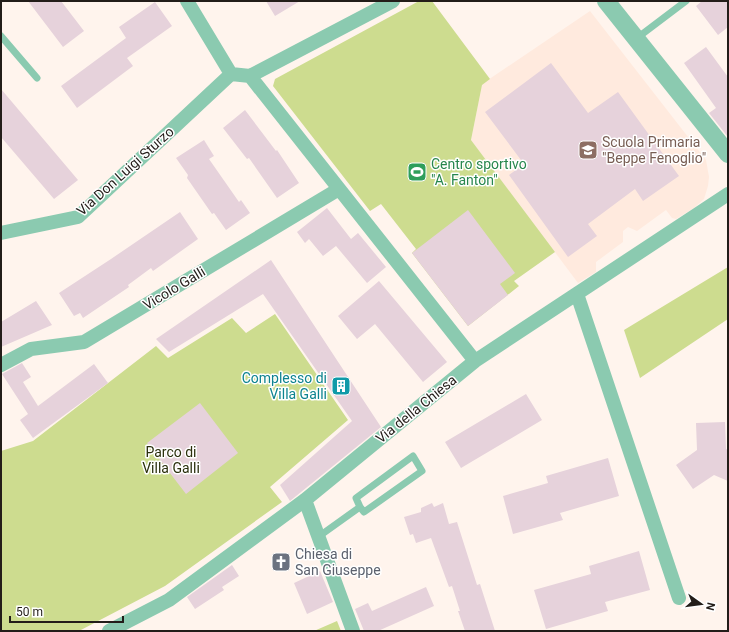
<svg xmlns="http://www.w3.org/2000/svg" width="729" height="632" font-family="Roboto,sans-serif">
<style>
.built{fill:#ffeade}
.green{fill:#cddc8f}
.building{fill:#e6d2db}
.lines{fill:none;stroke-linecap:round;stroke-linejoin:round}
.service{stroke:#8bcab0;stroke-width:7}
.minor{stroke:#8bcab0;stroke-width:14}
.tertiary{stroke:#8bcab0;stroke-width:18}
.labels{text-anchor:middle;dominant-baseline:central;stroke-width:3;stroke-linejoin:round;paint-order:stroke}
.education-label{font-size:14px;fill:#785e54;stroke:#fff;text-anchor:start}
.leisure-label{font-size:14px;fill:#27864d;stroke:#fff;text-anchor:start}
.street-label{font-size:14px;fill:#231d19;stroke:#fff}
.culture-label{font-size:14px;fill:#0d838f;stroke:#fff;text-anchor:end}
.park-label{font-size:14px;fill:#2a2f0c;stroke:#fff}
.worship-label{font-size:14px;fill:#5b616d;stroke:#fff;text-anchor:start}
</style>
<rect width="100%" height="100%" fill="#fff4ed"/>
<path class="built" d="M590 11 706 160 709 177 708 186 704 199 694 208 676 219 672 218 666 210 637 231 628 227 623 231V242L596 262V272L578 283 471 140 482 84Z"/>
<path class="green" d="M419 1H432L490 79 482 85 471 140 555 252 514 281 519 286 468 326 412 253 416 249 381 204 370 211 273 86 275 79Z
M728 267V319L640 378 624 330Z
M275 314 348 420 270 487 282 502 165 586 79 631H1V451L33 441 156 346 168 358 232 318 246 333Z
M337 621 341 631H314Z"/>
<path class="building" d="M28 1H61L84 31 63 47Z
M266 1H300L275 16Z
M702 1H728V27L718 35 696 6Z
M155 2 172 26 127 58 133 66 77 108 61 86 126 38 119 27Z
M706 47 728 77V137L709 113 716 108 684 63Z
M551 63 588 113 618 92 679 176 643 201 635 189 588 224 597 236 568 257 509 175 524 164 485 112Z
M1 89 78 180 54 199 1 137Z
M245 110 276 151 277 150 299 183 277 198 249 158 247 159 223 128Z
M204 140 214 156 209 159 239 202 241 200 250 213 226 230 214 213 212 214 187 178 188 175 176 158Z
M327 208 351 239 358 233 386 267 367 283 336 246 323 256 309 239 305 243 297 232Z
M468 210 515 273 500 284 508 295 468 326 412 253Z
M180 212 198 239 153 271 151 268 128 285 129 287 83 318 80 313 74 316 59 293 111 259Z
M271 260 381 427 290 501 280 485 352 421 263 294 169 352 156 339Z
M379 281 447 362 423 382 375 324 357 339 338 316Z
M36 301 52 325 1 347V322Z
M22 363 31 377 23 382 38 406 94 364 108 383 33 438 20 420 28 414 2 374Z
M526 394 542 420 461 468 445 442Z
M200 403 238 453 186 494 147 443Z
M725 422 726 449 728 450V481L714 475 693 489 676 465 697 450 696 423Z
M608 458 619 496 560 513 563 520 513 534 503 496 548 483 546 476Z
M432 503 434 507 443 503 449 524 457 522 477 585 480 584 495 631H465L458 611H460L452 586 449 587 431 538 416 543 413 534 410 535 404 517 421 512V508Z
M639 551 650 590 605 602 608 611 546 629 534 590 591 574 589 566Z
M232 565 239 576 222 587 224 590 195 609 187 597Z
M320 571 333 602 307 614 294 583Z
M426 587 434 606 378 631H364L355 609 368 603 372 611Z"/>
<g class="lines">
<path class="service" d="M1 36 37 78
M637 38 686 1
M318 537 360 507 364 512 422 471 413 456 356 498 360 507"/>
<path class="minor" d="M187 1 231 74
M231 74 250 76 475 361
M250 76 393 1
M1 233 78 217 231 74
M577 294 679 598
M1 365 31 349 84 342 339 189
M305 500 353 631
M109 631 169 600 305 500 475 361 728 194"/>
<path class="tertiary" d="M606 1 728 154"/>
</g>
<defs>
<g id="school-square" transform="scale(1)"><rect x="-9" y="-9" width="18" height="18" rx="4" fill="#8d6e63" stroke="#fff"/><path d="M0-5L7-2L0 1L-7-2ZM-4 1L0 2.5L4 1V4Q0 6-4 4Z" fill="#fff"/></g>
<g id="stadium-square" transform="scale(1)"><rect x="-9" y="-9" width="18" height="18" rx="4" fill="#2e9e5b" stroke="#fff"/><path d="M0-5a6.5 5 0 1 0 0 10a6.5 5 0 1 0 0-10ZM-3.5-1.8h7v3.6h-7Z" fill="#fff"/></g>
<g id="building-square" transform="scale(1)"><rect x="-9" y="-9" width="18" height="18" rx="4" fill="#0f9aa8" stroke="#fff"/><path d="M-4-6H4V6H1V3H-1V6H-4ZM-2.5-4.3h1.7v1.8h-1.7ZM.8-4.3h1.7v1.8H.8ZM-2.5-1h1.7V.8h-1.7ZM.8-1h1.7V.8H.8Z" fill="#fff"/></g>
<g id="church-square" transform="scale(1)"><rect x="-9" y="-9" width="18" height="18" rx="4" fill="#6b7280" stroke="#fff"/><path d="M-1.2-6h2.4v3.5h3.3v2.4h-3.3V6h-2.4V-.1h-3.3v-2.4h3.3Z" fill="#fff"/></g>
</defs>
<g fill-rule="evenodd">
<use href="#school-square" x="588" y="150"/>
<use href="#stadium-square" x="417" y="172"/>
<use href="#building-square" x="341" y="386"/>
<use href="#church-square" x="281" y="562"/>
</g>
<g class="labels">
<g class="education-label">
<text x="602" y="142">Scuola Primaria<tspan x="602" dy="16">"Beppe Fenoglio"</tspan></text>
</g>
<g class="leisure-label">
<text x="431" y="164">Centro sportivo<tspan x="431" dy="16">"A. Fanton"</tspan></text>
</g>
<g class="street-label">
<text transform="translate(125 171) rotate(-42)">Via Don Luigi Sturzo</text>
<text transform="translate(174 288) rotate(-31)">Vicolo Galli</text>
<text transform="translate(416 409) rotate(-39)">Via della Chiesa</text>
</g>
<g class="culture-label">
<text x="327" y="378">Complesso di<tspan x="327" dy="16">Villa Galli</tspan></text>
</g>
<g class="park-label">
<text x="171" y="452">Parco di<tspan x="171" dy="16">Villa Galli</tspan></text>
</g>
<g class="worship-label">
<text x="295" y="554">Chiesa di<tspan x="295" dy="16">San Giuseppe</tspan></text>
</g>
</g>
<rect width="729" height="632" fill="none" stroke="#231d19" stroke-width="4"/>
<g transform="translate(701 604) rotate(104)" stroke="#ffffff" stroke-width="3" paint-order="stroke">
<path d="M0-3L7 15L0 10L-7 15Z" fill="#231d19"/>
<text y="-6" font-size="11" font-weight="bold" text-anchor="middle" fill="#231d19">N</text>
</g>
<path d="M10 616v6h113v-6" fill="none" stroke="#231d19" stroke-width="2"/>
<text x="16" y="616" font-size="12" fill="#231d19" stroke="#ffffff" stroke-width="3" paint-order="stroke">50 m</text>
</svg>
